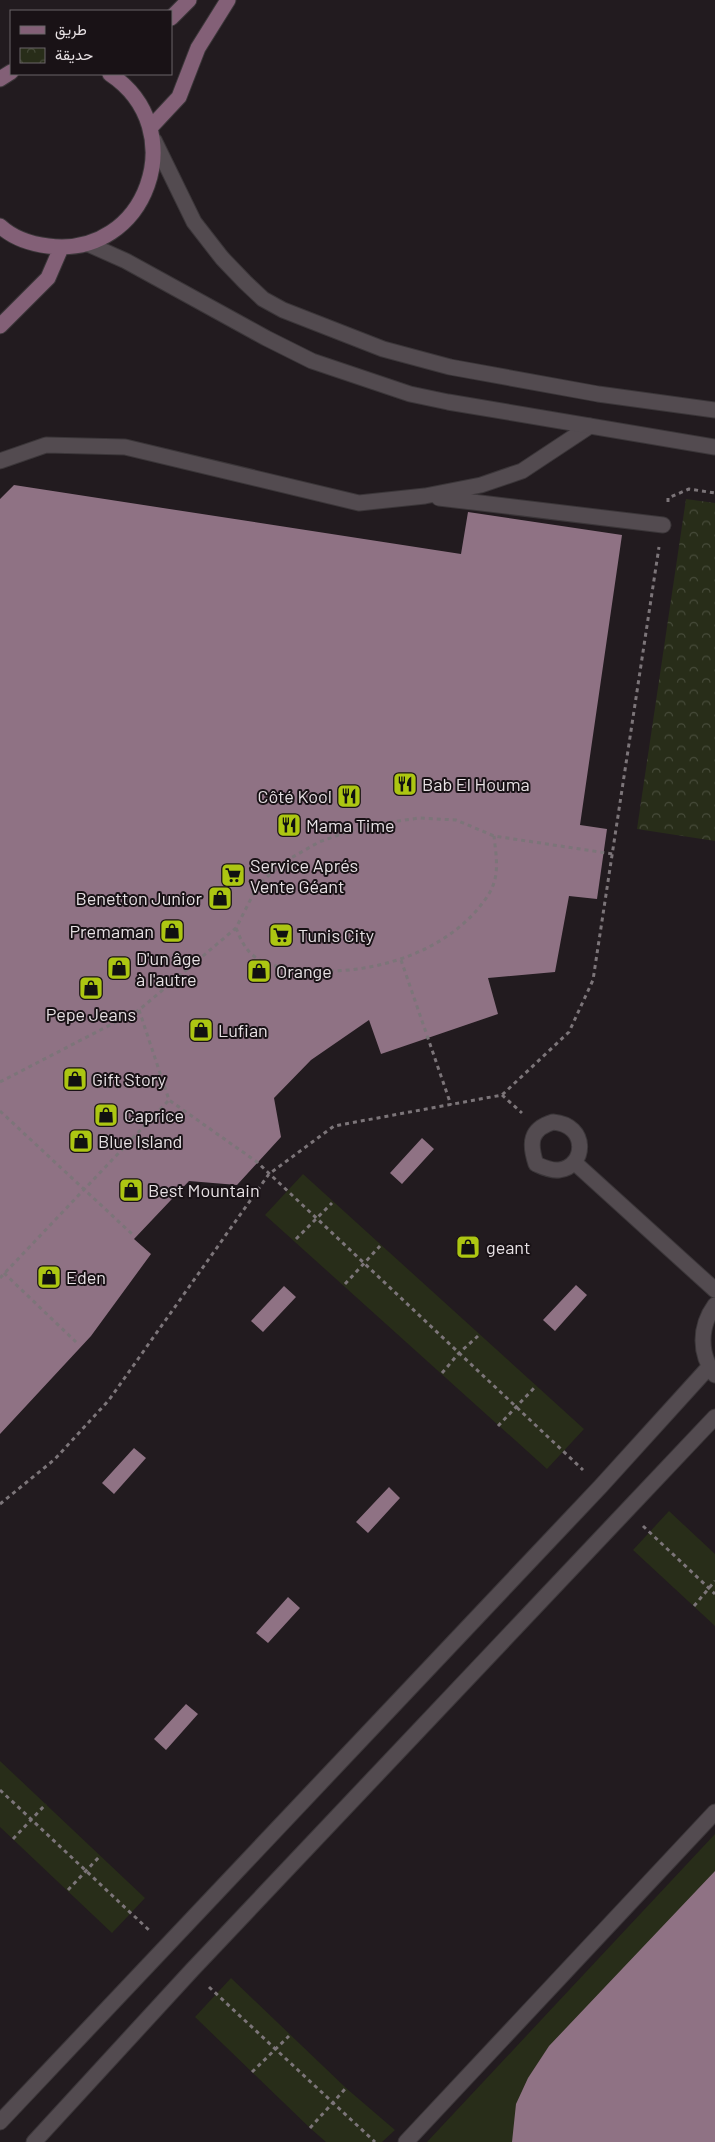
<svg xmlns="http://www.w3.org/2000/svg" width="715" height="2142" font-family="Barlow,Vazirmatn,sans-serif">
<style>
.green{fill:#282d19}
.park{fill:url(#park-crowns)}
.building{fill:#8f7284}
.lines{fill:none;stroke-linecap:round;stroke-linejoin:round}
.lane-casing{stroke:#3b3639;stroke-width:17}
.street-casing{stroke:#3b3639;stroke-width:17}
.secondary-casing{stroke:#3b3639;stroke-width:17}
.path{stroke:#7c7579;stroke-width:3;stroke-dasharray:4 4;stroke-linecap:butt}
.lane{stroke:#534b50;stroke-width:15}
.street{stroke:#534b50;stroke-width:15}
.secondary{stroke:#836077;stroke-width:15}
.labels{text-anchor:middle;dominant-baseline:central;stroke-width:4;stroke-linejoin:round;paint-order:stroke}
.poi-label{font-size:18px;fill:#e7e1e4;stroke:#191216;text-anchor:start}
</style>
<defs>
<pattern id="park-crowns" width="20" height="18" patternUnits="userSpaceOnUse" patternTransform="scale(1.25)"><rect width="20" height="18" fill="#282d19"/><path d="M2 6a3 3 0 1 1 6 0M12 15a3 3 0 1 1 6 0" fill="none" stroke="#474b3a"/></pattern>
</defs>
<rect width="100%" height="100%" fill="#221b1f"/>
<path class="green" d="M303 1174 584 1429 547 1469 265 1215Z
M669 1511 715 1554V1626L633 1550Z
M0 1761 145 1898 112 1933 0 1827Z
M715 1834V2142H427Z
M231 1978 346 2088 395 2130 382 2142H326L310 2128 195 2017Z"/>
<path class="park" d="M686 499 715 503V841L637 829Z"/>
<path class="building" d="M14 485 461 554 468 512 622 535 580 825 607 829 597 899 569 896 555 972 488 978 498 1014 381 1054 369 1020 311 1060 274 1098 281 1137 237 1185 189 1181 134 1239 151 1254 91 1336 0 1434V499Z
M422 1138 434 1149 402 1184 390 1173Z
M576 1285 587 1295 555 1331 543 1320Z
M284 1286 296 1297 263 1332 251 1321Z
M134 1448 146 1458 114 1494 102 1483Z
M389 1487 400 1498 368 1533 356 1522Z
M288 1597 300 1608 268 1643 256 1633Z
M186 1704 198 1714 166 1750 154 1739Z
M715 1871V2142H512L516 2104 528 2078 549 2046Z"/>
<g class="lines">
<g class="lane-casing">
<path id="lane" d="M0 461 46 445 125 447 359 503 425 496 481 485 522 471 590 426
M439 498 663 525
M553 1122C589 1125 586 1167 559 1170 551 1171 543 1167 536 1164 529 1143 530 1129 553 1122Z
M574 1162 715 1290"/>
</g>
<g class="street-casing">
<path id="street" d="M154 140 194 222 222 258 245 282 263 299 283 310 383 349 450 367 598 394 715 410
M88 244 126 261 266 338 312 361 410 394 448 402 715 447
M715 1375C699 1354 699 1327 715 1305
M0 2122 601 1486 709 1367
M34 2142 192 1970 715 1417
M406 2142 715 1812"/>
</g>
<g class="secondary-casing">
<path id="secondary" d="M171 18 189 0
M0 79 11 72
M151 127 179 97 198 48 228 0
M0 226C13 238 31 244 48 246 147 259 193 129 110 74
M0 326 48 278 61 248"/>
</g>
<path class="path" d="M668 502V498L689 489 715 493
M236 928C239 935 242 943 247 949 257 963 278 967 294 969 363 979 452 955 490 892 500 874 496 855 494 836
M401 960 451 1105
M139 1010 169 1100 257 1162 583 1470
M0 1082 139 1010 236 928 258 885 284 862 319 842 364 826 419 818 456 820 494 836 613 854
M502 1095 522 1113
M0 1111 132 1234
M296 1239 332 1203
M4 1273 76 1342
M0 1278 169 1100
M345 1284 380 1246
M442 1373 459 1353 478 1336
M498 1426 536 1386
M0 1504 55 1459 109 1400 269 1174 334 1126 502 1095 569 1032 593 980 659 547
M643 1526 715 1594
M694 1606 715 1581
M0 1790 150 1931
M13 1839 46 1804
M68 1890 100 1856
M209 1987 375 2142
M252 2072 289 2036
M310 2128 346 2088"/>
<use href="#lane" class="lane"/>
<use href="#street" class="street"/>
<use href="#secondary" class="secondary"/>
</g>
<defs>
<g id="restaurant-square" transform="scale(1.25)"><rect x="-9" y="-9" width="18" height="18" rx="4" fill="#acc612" stroke="#191216"/><path d="M-5-6h1v4h1v-4h1v4h1v-4h1v5L-1.5 .5V6h-2V.5L-5-1ZM5-6V6H3V1.5H1.5Q1.5-4 5-6Z" fill="#111"/></g>
<g id="supermarket-square" transform="scale(1.25)"><rect x="-9" y="-9" width="18" height="18" rx="4" fill="#acc612" stroke="#191216"/><path d="M-6-5.5h2.5l.6 2H6L4.5 2H-2.5L-4.4-4H-6ZM-1.5 3.2a1.3 1.3 0 1 0 .1 0ZM3 3.2a1.3 1.3 0 1 0 .1 0Z" fill="#111"/></g>
<g id="shop-square" transform="scale(1.25)"><rect x="-9" y="-9" width="18" height="18" rx="4" fill="#acc612" stroke="#191216"/><path d="M-5-2.5h2.3a2.7 3.5 0 0 1 5.4 0H5L5.5 6h-11ZM-1.5-2.5h3a1.5 2.3 0 0 0-3 0Z" fill="#111"/></g>
</defs>
<g fill-rule="evenodd">
<use href="#restaurant-square" x="405" y="784"/>
<use href="#restaurant-square" x="349" y="796"/>
<use href="#restaurant-square" x="289" y="825"/>
<use href="#supermarket-square" x="233" y="875"/>
<use href="#shop-square" x="220" y="898"/>
<use href="#shop-square" x="172" y="931"/>
<use href="#supermarket-square" x="281" y="935"/>
<use href="#shop-square" x="119" y="968"/>
<use href="#shop-square" x="259" y="971"/>
<use href="#shop-square" x="91" y="988"/>
<use href="#shop-square" x="201" y="1030"/>
<use href="#shop-square" x="75" y="1079"/>
<use href="#shop-square" x="106" y="1115"/>
<use href="#shop-square" x="81" y="1141"/>
<use href="#shop-square" x="131" y="1190"/>
<use href="#shop-square" x="468" y="1247"/>
<use href="#shop-square" x="49" y="1277"/>
</g>
<g class="labels">
<g class="poi-label">
<text x="422" y="784">Bab El Houma</text>
<text x="332" y="796" text-anchor="end">Côté Kool</text>
<text x="306" y="825">Mama Time</text>
<text x="250" y="865">Service Aprés<tspan x="250" dy="21">Vente Géant</tspan></text>
<text x="202" y="898" text-anchor="end">Benetton Junior</text>
<text x="154" y="931" text-anchor="end">Premaman</text>
<text x="298" y="935">Tunis City</text>
<text x="136" y="958">D'un âge<tspan x="136" dy="21">à l'autre</tspan></text>
<text x="276" y="971">Orange</text>
<text x="91" y="1014" text-anchor="middle">Pepe Jeans</text>
<text x="218" y="1030">Lufian</text>
<text x="92" y="1079">Gift Story</text>
<text x="124" y="1115">Caprice</text>
<text x="98" y="1141">Blue Island</text>
<text x="148" y="1190">Best Mountain</text>
<text x="486" y="1247">geant</text>
<text x="66" y="1277">Eden</text>
</g>
</g>
<rect x="10" y="10" width="162" height="65" fill="#191216" stroke="#6b6568"/>
<rect x="20" y="26" width="25" height="8" fill="#836077" stroke="#6b6568"/>
<text x="55" y="35" font-size="15" fill="#e7e1e4">طريق</text>
<rect x="20" y="48" width="25" height="15" fill="url(#park-crowns)" stroke="#6b6568"/>
<text x="55" y="60" font-size="15" fill="#e7e1e4">حديقة</text>
</svg>
